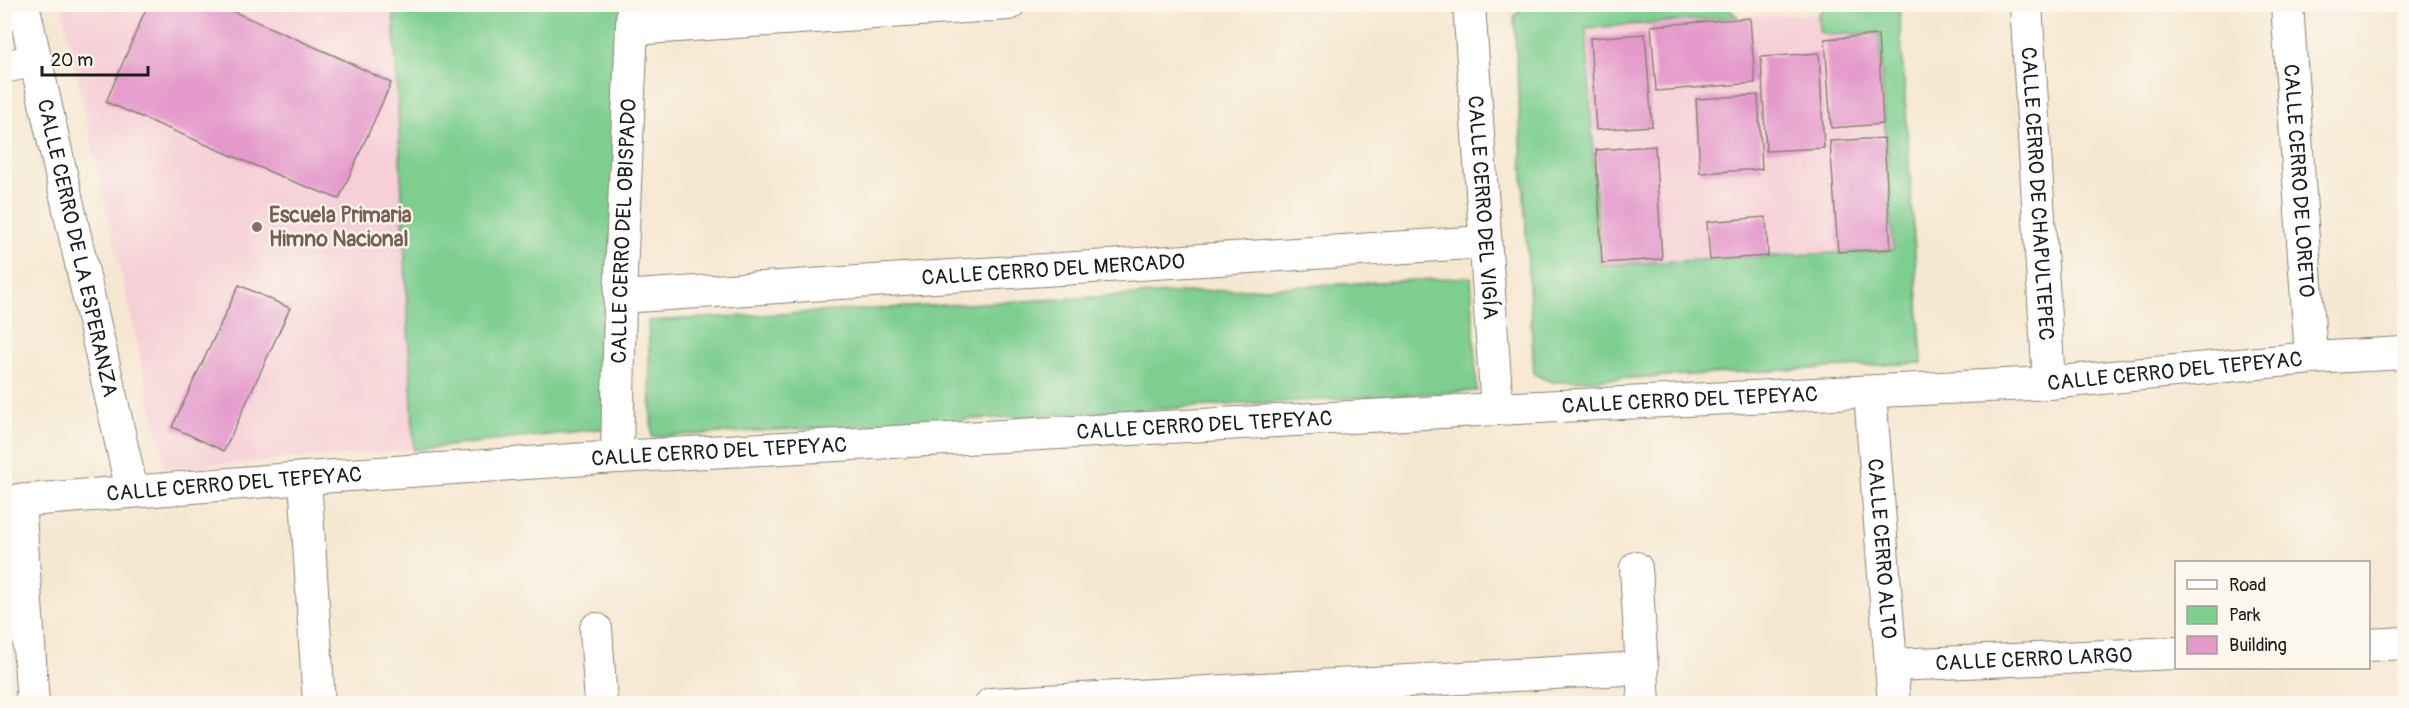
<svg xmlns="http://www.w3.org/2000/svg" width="2409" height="708" font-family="Pangolin,sans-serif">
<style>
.built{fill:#f6cfd7}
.green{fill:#7dce8f;stroke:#4c7556;stroke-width:1.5}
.building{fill:#e499cb}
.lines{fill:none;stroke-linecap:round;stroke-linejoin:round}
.street-casing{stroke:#898276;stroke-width:34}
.street{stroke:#fff;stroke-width:32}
.education-dot{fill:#8d6e63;stroke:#fbf7ec;stroke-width:2}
.labels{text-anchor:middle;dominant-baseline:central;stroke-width:4.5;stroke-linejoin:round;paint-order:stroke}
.street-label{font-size:21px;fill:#1c1c1c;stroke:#fbf7ec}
.education-label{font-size:21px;font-weight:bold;fill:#785e54;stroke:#fbf7ec;text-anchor:start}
</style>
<rect width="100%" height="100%" fill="#fbf7ec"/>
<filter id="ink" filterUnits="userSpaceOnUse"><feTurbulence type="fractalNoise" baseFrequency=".0167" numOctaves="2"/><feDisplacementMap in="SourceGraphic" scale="12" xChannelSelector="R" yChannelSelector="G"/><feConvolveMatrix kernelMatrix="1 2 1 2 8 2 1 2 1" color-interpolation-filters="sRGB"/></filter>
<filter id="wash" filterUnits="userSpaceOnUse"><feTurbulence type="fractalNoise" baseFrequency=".008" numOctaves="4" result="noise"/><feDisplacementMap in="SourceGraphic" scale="24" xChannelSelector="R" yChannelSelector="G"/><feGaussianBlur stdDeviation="1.35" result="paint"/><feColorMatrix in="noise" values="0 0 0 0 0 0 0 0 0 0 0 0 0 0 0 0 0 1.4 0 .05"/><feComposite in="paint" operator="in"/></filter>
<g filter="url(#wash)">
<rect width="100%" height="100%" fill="#f6e7d0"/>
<path class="built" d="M1524 4 1723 5 1738 17 1818 14 1829 5H1899L1922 363 1551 382 1534 374 1514 16Z
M61 5H393L414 450 165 468Z"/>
<path class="green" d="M1723 4 1738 17 1586 28 1600 265 1893 250 1879 33 1826 35 1819 31 1818 14 1829 5H1899L1922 363 1551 382 1534 374 1514 16 1524 5Z
M393 5H624L607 428 414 450Z
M1471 277 1477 391 652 437 648 321Z"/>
<g id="blocks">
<path class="building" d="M148 4H216L342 59 391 83 339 199 289 180 106 102Z
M1750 18 1755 83 1656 91 1651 26Z
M1645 34 1652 126 1596 130 1590 38Z
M1878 35 1883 124 1831 128 1825 39Z
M1819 53 1824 148 1766 151 1761 57Z
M1758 95 1762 169 1700 173 1696 99Z
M1884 138 1891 249 1838 252 1830 141Z
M1655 146 1662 259 1602 263 1596 150Z
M1766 217 1768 256 1710 260 1707 222Z
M239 285 290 308 224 451 172 427Z"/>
</g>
</g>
<g filter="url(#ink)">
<use href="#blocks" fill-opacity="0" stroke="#898276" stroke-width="1.5"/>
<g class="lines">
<g class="street-casing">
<g id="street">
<path id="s1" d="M23 4 132 491"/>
<path id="s2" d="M1469 4 1497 409"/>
<path id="s3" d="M2026 4 2049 383"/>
<path id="s4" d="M2287 4 2311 358"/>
<path d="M632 29 1009 4"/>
<path d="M4 67 36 60"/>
<path id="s5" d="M620 297 1485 242"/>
<path id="s6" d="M1870 393 1894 704"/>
<path id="s7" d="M617 457 620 297 633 4"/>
<path d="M305 478 319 704"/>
<path d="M19 500 33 704"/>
<path id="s8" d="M4 502 305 478 617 457 1497 409 2049 383 2311 358 2404 353"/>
<path d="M1636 568 1644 704"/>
<path d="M596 629 601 704"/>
<path d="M2368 645 2404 643"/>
<path id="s9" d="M1893 665 2176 653"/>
<path d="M991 704 1642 668"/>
</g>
</g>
<use href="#street" class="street"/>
</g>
</g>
<circle class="education-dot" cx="257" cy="227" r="6"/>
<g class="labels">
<g class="street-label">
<text stroke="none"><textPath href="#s4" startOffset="177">CALLE CERRO DE LORETO</textPath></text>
<text stroke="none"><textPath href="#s3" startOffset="190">CALLE CERRO DE CHAPULTEPEC</textPath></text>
<text stroke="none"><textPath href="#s2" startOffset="204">CALLE CERRO DEL VIGÍA</textPath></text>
<text stroke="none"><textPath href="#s7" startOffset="226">CALLE CERRO DEL OBISPADO</textPath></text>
<text stroke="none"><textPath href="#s1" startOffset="250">CALLE CERRO DE LA ESPERANZA</textPath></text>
<text stroke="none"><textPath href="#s5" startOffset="434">CALLE CERRO DEL MERCADO</textPath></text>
<text stroke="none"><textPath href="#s8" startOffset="2175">CALLE CERRO DEL TEPEYAC</textPath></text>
<text stroke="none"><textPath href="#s8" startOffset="1689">CALLE CERRO DEL TEPEYAC</textPath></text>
<text stroke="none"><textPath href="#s8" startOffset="1203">CALLE CERRO DEL TEPEYAC</textPath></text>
<text stroke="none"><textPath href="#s8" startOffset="717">CALLE CERRO DEL TEPEYAC</textPath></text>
<text stroke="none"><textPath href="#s8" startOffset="231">CALLE CERRO DEL TEPEYAC</textPath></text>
<text stroke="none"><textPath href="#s6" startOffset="156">CALLE CERRO ALTO</textPath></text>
<text stroke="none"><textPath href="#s9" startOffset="141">CALLE CERRO LARGO</textPath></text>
</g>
<g class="education-label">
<text x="269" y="215">Escuela Primaria<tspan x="269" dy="24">Himno Nacional</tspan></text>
</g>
</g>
<rect width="2409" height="708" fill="none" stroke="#fbf7ec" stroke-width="24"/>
<rect x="2175" y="561" width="195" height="108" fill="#fbf7ec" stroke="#a29f99" stroke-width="1.5"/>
<rect x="2187" y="580" width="30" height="9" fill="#ffffff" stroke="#a29f99" stroke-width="1.5"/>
<text x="2229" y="591" font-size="18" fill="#1c1c1c">Road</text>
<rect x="2187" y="606" width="30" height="18" fill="#7dce8f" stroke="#a29f99" stroke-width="1.5"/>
<text x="2229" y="621" font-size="18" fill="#1c1c1c">Park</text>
<rect x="2187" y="636" width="30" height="18" fill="#e499cb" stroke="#a29f99" stroke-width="1.5"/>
<text x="2229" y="651" font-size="18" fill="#1c1c1c">Building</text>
<path d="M42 66v9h106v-9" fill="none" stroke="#1c1c1c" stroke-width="3"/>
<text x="51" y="66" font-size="18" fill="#1c1c1c" stroke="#fbf7ec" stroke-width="4.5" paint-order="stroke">20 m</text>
</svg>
